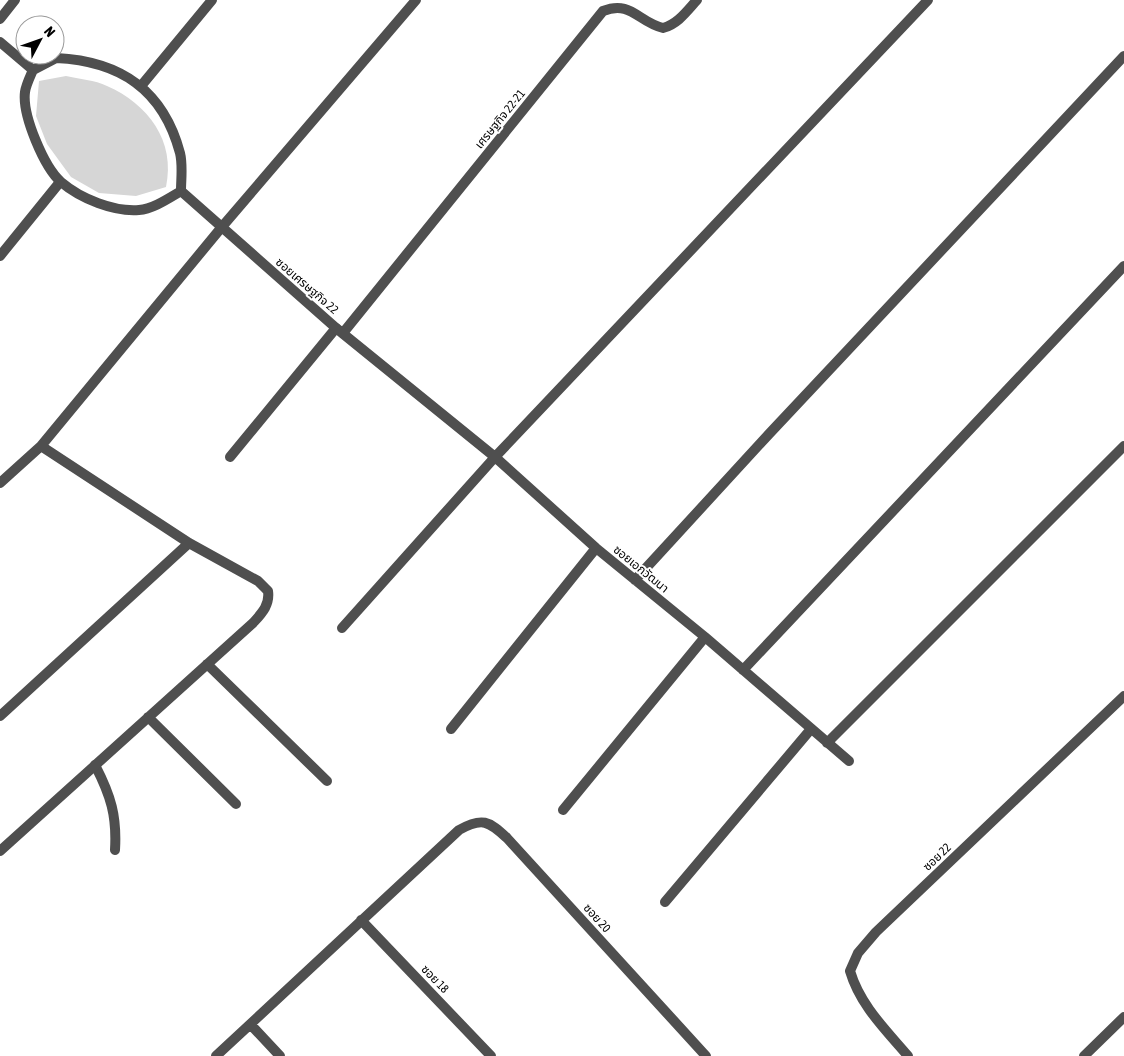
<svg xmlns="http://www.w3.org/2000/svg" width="1124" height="1056" font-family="'Asap Condensed','Noto Sans Thai',sans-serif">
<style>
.green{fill:#d6d6d6}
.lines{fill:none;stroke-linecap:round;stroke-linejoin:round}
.service{stroke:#4f4f4f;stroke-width:10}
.minor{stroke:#4f4f4f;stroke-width:10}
.tertiary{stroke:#4f4f4f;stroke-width:10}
.labels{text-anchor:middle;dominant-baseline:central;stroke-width:4;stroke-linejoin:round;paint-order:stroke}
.street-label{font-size:12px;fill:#000;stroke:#fff}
</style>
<rect width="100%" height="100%" fill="#fff"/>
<path class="green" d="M66 76C79 79 95 80 107 86 148 104 176 141 166 187L136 196 99 193 71 177 47 144 36 116 39 81Z"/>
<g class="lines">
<path class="service" d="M230 457 336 328
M95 765C111 796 117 816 115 850"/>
<path class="minor" d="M0 19 15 0
M181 191 336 328 495 457 596 548 705 637 849 761
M0 256 60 182
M343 333 603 11C631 0 638 22 663 28 678 24 687 11 697 0
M0 483 41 446 221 228 416 0
M635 580 769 434 1124 56
M342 628 495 457 928 0
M207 664 327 781
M743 670 1124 266
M0 716 189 543
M148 717 236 804
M451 729 596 548
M827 743 1124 446
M563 810 705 637
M0 851 253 623C262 613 270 605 268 591L258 581 189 543 41 446
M665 902 811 729
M361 920 491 1056
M251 1025 280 1056
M216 1056 459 830C482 817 489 821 507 838L706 1056
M908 1056C885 1029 860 1005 850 971L858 953 876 932 1124 696
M1084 1056 1124 1017"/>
<path class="tertiary" d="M0 42 33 70
M56 58C120 61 163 89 180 153 183 165 181 179 181 191 169 198 153 209 139 210 114 212 81 199 61 182 44 167 22 115 25 92 26 85 30 77 33 70Z
M141 86 212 0"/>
</g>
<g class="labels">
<g class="street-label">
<text transform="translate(500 119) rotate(-51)">เศรษฐกิจ 22-21</text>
<text transform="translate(307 286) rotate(41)">ซอยเศรษฐกิจ 22</text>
<text transform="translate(641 569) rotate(39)">ซอยเอกวัฒนา</text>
<text transform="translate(937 857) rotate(-44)">ซอย 22</text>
<text transform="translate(597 918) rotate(48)">ซอย 20</text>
<text transform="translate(435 979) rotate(46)">ซอย 18</text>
</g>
</g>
<g transform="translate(40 40) rotate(49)"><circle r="24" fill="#ffffff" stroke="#999999"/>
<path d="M0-4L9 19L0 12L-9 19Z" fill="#000000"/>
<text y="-8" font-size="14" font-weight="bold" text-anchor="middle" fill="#000000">N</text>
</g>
</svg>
